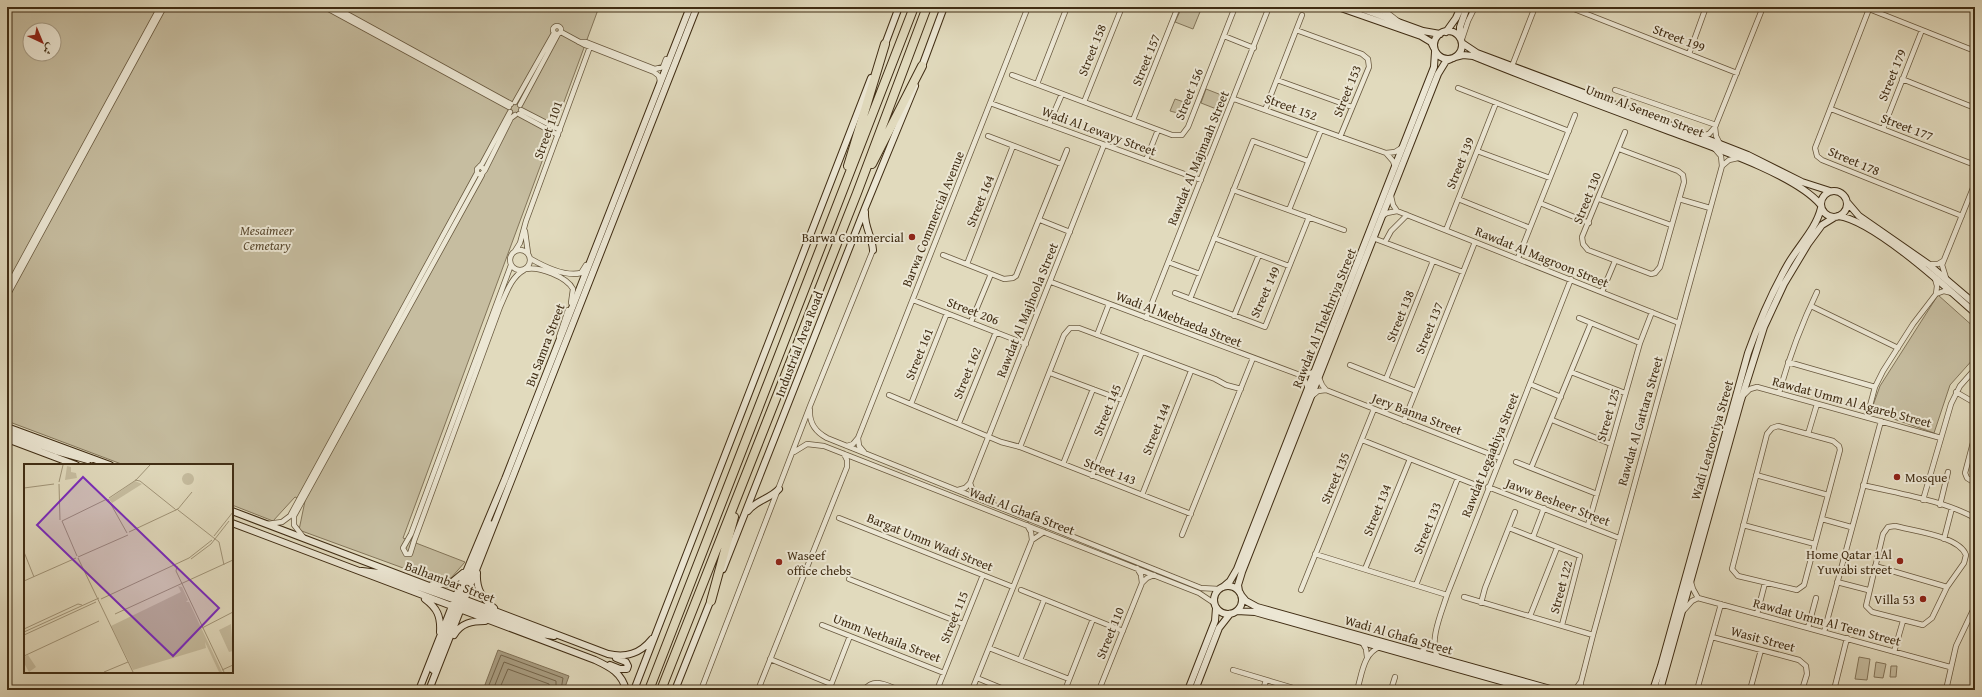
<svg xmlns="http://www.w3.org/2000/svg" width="1982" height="697" font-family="'Gentium Book Plus',Amiri,serif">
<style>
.green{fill:#c6bda0;stroke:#83755a;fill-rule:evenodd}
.water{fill:#aa9f84;stroke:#807157}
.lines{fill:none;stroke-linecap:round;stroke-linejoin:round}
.shore{stroke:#75664c;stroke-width:1}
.street-casing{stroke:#68583e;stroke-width:6}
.secondary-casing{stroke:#402d14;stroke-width:8}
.highway-casing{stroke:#402d14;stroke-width:10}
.street{stroke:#ece7d4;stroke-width:4.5}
.secondary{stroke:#ece7d4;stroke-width:6}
.highway{stroke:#e1dabd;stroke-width:8}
.poi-dot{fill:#8f2418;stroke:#ece7d4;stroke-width:1.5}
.labels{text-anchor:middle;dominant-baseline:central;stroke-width:4;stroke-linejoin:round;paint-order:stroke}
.street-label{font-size:13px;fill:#402d14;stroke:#ece7d4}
.park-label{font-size:13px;font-style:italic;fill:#5b4a30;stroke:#ece7d4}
.poi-label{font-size:13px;fill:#402d14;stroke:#ece7d4;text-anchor:end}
.inset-road{fill:none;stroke:#a19579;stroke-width:1}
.view{fill:#7b2cbf;fill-opacity:0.15;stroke:#7b2cbf;stroke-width:2}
.inset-edge{fill:none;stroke:#402d14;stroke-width:2}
</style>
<rect width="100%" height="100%" fill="#e1dabd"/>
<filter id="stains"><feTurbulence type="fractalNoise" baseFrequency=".005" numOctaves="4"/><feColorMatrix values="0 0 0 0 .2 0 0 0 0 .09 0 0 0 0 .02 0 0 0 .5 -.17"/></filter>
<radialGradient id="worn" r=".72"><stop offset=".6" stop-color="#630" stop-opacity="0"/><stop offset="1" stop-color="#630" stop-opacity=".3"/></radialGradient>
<path class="green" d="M7 7H599L403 538 465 562 451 578 436 580 299 530 305 501 295 497 273 521 232 505V465H124L7 421ZM30 30H54V54H30Z
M1182 7H1202L1193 29 1175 22Z
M1206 89 1224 96 1219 110 1201 103Z
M1175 99 1190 104 1185 115 1170 111Z
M1938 295 1975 328V357L1950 385 1934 433 1871 411 1880 386Z
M1859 657 1870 659 1867 680 1855 679Z
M1876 662 1886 664 1883 678 1874 677Z
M1891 666H1897L1896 677H1890Z"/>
<path class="water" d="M498 650 569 676 564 690H483Z"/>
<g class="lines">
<path class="shore" d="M487 690 501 655 563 678 561 690
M493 690 504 662 556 681V690
M499 690 508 669 549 684 550 690"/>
<g class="street-casing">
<path id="street" d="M325 7 509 107
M334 7 511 104
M1371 7 1389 14 1398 21
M1569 7 1737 73
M1864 7 1975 51
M1869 9 1815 148 1817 156 1822 160 1962 216
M553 30a4 4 0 1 1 8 0a4 4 0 1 1-8 0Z
M1296 30 1362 54 1368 59 1369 67 1340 137
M561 32 585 45 654 72 659 76 660 82
M1224 36 1254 48
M1462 39 1468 21 1475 7
M579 42H586L655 69 663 67 666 59
M1689 54 1706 7
M1512 66 1535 7
M1012 75 1172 135H1182L1188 127 1235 7
M1902 79 1975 108
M1277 80 1352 107
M1037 84 1067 7
M1458 88 1569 131
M1615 90 1716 125
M1234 99 1386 153 1393 161 1395 167
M515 102 554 33
M1084 102 1122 7
M990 103 1201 180
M520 105 558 34
M1831 109 1975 165
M521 110 560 130
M1265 110 1302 15
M519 114 558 135
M1133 120 1178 7
M1049 124 1062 94
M1883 129 1922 30
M988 136 1061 164
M1700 136 1709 134 1715 127
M1720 144 1716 136 1715 127 1763 7
M1619 149 1678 171 1683 175 1684 182 1660 267 1655 273 1651 274 1588 250 1583 244 1582 237 1625 132
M1477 151 1550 178
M1386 153 1395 152 1403 147
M1146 160 1158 130
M480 166 485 170 481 175 477 173V169L482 164 510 112
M1722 166 1729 160 1738 158
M485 170 511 118 515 115
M1233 190 1344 230
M1391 196 1393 205 1397 211
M1458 199 1530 228
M1599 199 1671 225
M1679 199 1710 208
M1540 203 1589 223
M1289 210 1321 130
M1381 217 1387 213 1397 211 1679 323
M1040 220 1070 232
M1446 230 1496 103
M525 231 528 253
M1214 238 1289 266
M1373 238 1463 272
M1385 242 1391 231 1407 215
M510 260a10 10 0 1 1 20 0a10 10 0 1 1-20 0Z
M515 251 520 243 526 221 591 44
M943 255 1004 279 1013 278 1016 276 1067 150
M1518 258 1575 115
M531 259C545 267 565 277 581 273L586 265
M1168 262 1200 274
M967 264 1013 146
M1928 264H1938L1943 261
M511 265 411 534 403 548 406 554H410L414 541 500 307C506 294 511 277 524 270
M526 269C539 266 567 277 573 289L571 303
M1946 278 1942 265 1975 183
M1051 282 1300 375 1315 372
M7 288 160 7
M1602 292 1615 261
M1175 293 1265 327 1309 217
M1936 294 1944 291 1952 293
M7 296 164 7
M1190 299 1253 141 1308 161
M913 300 1026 344
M1811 306 1898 348
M1234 316 1259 255
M1146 318 1269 7
M1579 318 1640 343
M971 322 991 274
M1097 335 1109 304
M559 337 568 310
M1788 362 1875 387
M1350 365 1416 391
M1571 372 1625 393
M1050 373 1122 400
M1300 375 1305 381 1308 388
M1319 378 1322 385 1326 390 1500 458
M1386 379 1433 261
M1530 384 1561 397
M1956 392 1975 403
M1779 393C1789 358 1801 325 1817 292
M889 395 1001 442 1020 447 1191 514
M1744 395 1750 389 1757 387 1941 438
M1312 396 1318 391 1326 390
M911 404 947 313
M810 410C809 424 816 432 827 438L1201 588 1219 589
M1867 417 1875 387 1883 371 1913 324 1936 294 1937 286 1935 279
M1552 420 1611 444
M1404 421 1475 242
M959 423 996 332
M1778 426 1833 441 1839 446 1840 450 1804 585 1797 590 1738 576 1732 569 1767 434 1772 428Z
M1808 434 1817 404
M1975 435 1965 473 1967 478 1975 483
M858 438 859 446 864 452
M1362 440 1476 485
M847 446 853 444 858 438 1028 7
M1020 447 1064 335 1070 328H1079L1215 379 1226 385 1241 389
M794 452 807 444 824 446 1199 593 1214 603
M1516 462 1597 494
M1063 464 1093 389
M1531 468 1591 323
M1756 475 1828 495
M1092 476 1142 352
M970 483 975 497
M1863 485C1900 494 1942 500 1975 518
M1488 487 1619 538
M958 490 965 488 970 483 1104 145
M1142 495 1191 371
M1923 500 1951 404 1960 386 1975 369
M1940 505 1948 472
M839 518 1013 587
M1822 519 1851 527
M267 524 282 522 290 516 477 173
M1588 525 1640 343 1652 312
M1743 525 1815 544
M1895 526C1913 531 1959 536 1966 555L1964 563 1947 587 1932 618 1923 625 1872 612 1866 606 1883 534 1888 527Z
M1509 528 1580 556 1562 625
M1182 535 1253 358
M1533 537 1544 508
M304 538 294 525V516L482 175
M1944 539 1952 508
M1032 540 1044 532
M1315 554 1447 595
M1875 566 1947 587
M1137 568 1141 575 1142 583
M1365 569 1410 459
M849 579 963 624
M1691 582 1693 589 1698 598
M1837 582 1868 590
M1416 585 1458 478
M1021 590 1123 631
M1301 590 1374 409
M1464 597 1593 635
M1481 603 1485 588 1515 512
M1684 610 1692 601 1698 598 1950 667
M1757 614 1765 583
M1530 616 1557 548
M822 625 944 673
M1808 628 1816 598
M1824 632 1881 421
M1712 637 1799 660 1806 666 1807 674 1802 690
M1362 642 1366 649 1367 657
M989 648 1069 679
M1421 652 1433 642
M1894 652 1903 621
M1438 657C1428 643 1442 611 1447 595L1571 279
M770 659 831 684
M1020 660 1044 600
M1233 670 1300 690
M977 678 1006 690
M701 690 810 406 873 250
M758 690 847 467V460L844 454
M829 690 850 636
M864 690C874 677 886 685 899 690
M937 690 983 575
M972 690 1032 540 1031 532 1027 525
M1065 690 1093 619
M1099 690 1142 583 1147 578 1154 575
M1263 690 1266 680
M1357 690C1362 675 1363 653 1380 647
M1391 690 1395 677
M1575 690 1580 683
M1581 690V682L1593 635 1722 166 1721 156 1715 149
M1697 690 1721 604
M1750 690 1761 650
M1834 690 1847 638
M1946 690 1956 646 1975 606"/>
</g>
<g class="secondary-casing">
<path id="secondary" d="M1338 7 1421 36 1431 42 1434 48
M1357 7 1423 31 1440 34
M1434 45a14 14 0 1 1 28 0a14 14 0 1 1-28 0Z
M1446 32 1456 18 1461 7
M1460 38V27L1467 7
M1462 43 1477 53 1720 144 1748 155 1802 182 1830 191
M884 47 899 7
M1455 57 1463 55 1473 56C1537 82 1601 106 1666 130 1706 145 1793 173 1820 204
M921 69 944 7
M1821 204a13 13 0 1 1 26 0a13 13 0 1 1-26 0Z
M1847 202 1859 216 1928 264 1975 304
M865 212C864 226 872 236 873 250
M1838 216C1873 220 1947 288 1975 313
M7 427 110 465
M7 433 56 451 88 460
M7 439 76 465
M232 511 608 654C626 658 640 654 652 639
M748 511C756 500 770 499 779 489
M232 523 595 660C610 667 622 673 626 690
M723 569 865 208 915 86
M362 571 379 573 458 601
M477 573C476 589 482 598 494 608
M432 585 451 583 463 573
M1214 600a14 14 0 1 1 28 0a14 14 0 1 1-28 0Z
M1223 587 1230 581 1237 569 1434 67 1435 52
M1239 591 1238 585 1242 572 1438 74 1446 61 1451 59
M1241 595 1246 601 1257 607 1554 690
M425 599C437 608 441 616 440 632
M460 601 490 524
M452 606 455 604 463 605 542 634 554 636
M1237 611 1255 612 1533 690
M454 635C461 623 472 621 485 621
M610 665 620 669H627L628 666 626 662 616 658
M433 670 457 605
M419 690 456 596 505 479 690 7
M429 690 697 7
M634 690 871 78
M675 690 712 597
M1188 690 1215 621 1216 608
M1195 690 1219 628 1230 614
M1653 690 1661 666 1748 353C1759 322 1772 292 1788 264 1799 245 1816 229 1821 208
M1660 690 1741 400 1764 327 1784 284 1808 244 1822 225 1835 217"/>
</g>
<g class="highway-casing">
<path id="highway" d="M872 164 922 66
M848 166 885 44
M711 601 734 517
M649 690 914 7
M661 690 857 193 927 7"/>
</g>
<use href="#street" class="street"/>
<use href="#secondary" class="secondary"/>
<use href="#highway" class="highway"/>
</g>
<g class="poi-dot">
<circle cx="912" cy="237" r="4"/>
<circle cx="1897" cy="477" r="4"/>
<circle cx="1900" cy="561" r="4"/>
<circle cx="779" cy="562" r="4"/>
<circle cx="1923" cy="599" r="4"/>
</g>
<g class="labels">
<g class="street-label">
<text transform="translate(1679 38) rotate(21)">Street 199</text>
<text transform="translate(1092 50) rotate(-68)">Street 158</text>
<text transform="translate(1146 60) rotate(-68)">Street 157</text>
<text transform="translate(1892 75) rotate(-68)">Street 179</text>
<text transform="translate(1347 91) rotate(-68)">Street 153</text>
<text transform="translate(1189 94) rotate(-68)">Street 156</text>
<text transform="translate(1291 107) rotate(20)">Street 152</text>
<text transform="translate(1645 111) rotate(21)">Umm Al Seneem Street</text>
<text transform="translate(1907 127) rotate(21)">Street 177</text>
<text transform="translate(548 130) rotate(-70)">Street 1101</text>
<text transform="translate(1099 131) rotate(20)">Wadi Al Lewayy Street</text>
<text transform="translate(1198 158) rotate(-68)">Rawdat Al Majmaah Street</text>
<text transform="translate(1854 161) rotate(23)">Street 178</text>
<text transform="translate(1460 163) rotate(-68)">Street 139</text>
<text transform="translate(1587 198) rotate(-68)">Street 130</text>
<text transform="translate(980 201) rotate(-68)">Street 164</text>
<text transform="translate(933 219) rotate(-68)">Barwa Commercial Avenue</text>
<text transform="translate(1542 257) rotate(22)">Rawdat Al Magroon Street</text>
<text transform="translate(1265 292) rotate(-66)">Street 149</text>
<text transform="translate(1027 310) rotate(-68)">Rawdat Al Majhoola Street</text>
<text transform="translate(973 311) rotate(21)">Street 206</text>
<text transform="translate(1400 316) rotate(-68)">Street 138</text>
<text transform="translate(1324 318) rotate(-68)">Rawdat Al Thekhriya Street</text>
<text transform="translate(1179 319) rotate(21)">Wadi Al Mebtaeda Street</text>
<text transform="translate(1429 328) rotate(-68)">Street 137</text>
<text transform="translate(799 344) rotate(-69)">Industrial Area Road</text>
<text transform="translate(545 345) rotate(-69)">Bu Samra Street</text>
<text transform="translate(919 354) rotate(-68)">Street 161</text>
<text transform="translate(967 373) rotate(-68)">Street 162</text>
<text transform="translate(1852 402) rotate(15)">Rawdat Umm Al Agareb Street</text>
<text transform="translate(1107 410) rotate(-68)">Street 145</text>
<text transform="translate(1417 414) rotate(21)">Jery Banna Street</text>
<text transform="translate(1608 415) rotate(-74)">Street 125</text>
<text transform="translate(1640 421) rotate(-74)">Rawdat Al Gattara Street</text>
<text transform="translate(1156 429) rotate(-68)">Street 144</text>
<text transform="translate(1712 440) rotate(-74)">Wadi Leatooriya Street</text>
<text transform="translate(1490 455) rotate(-68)">Rawdat Legaabiya Street</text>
<text transform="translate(1110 471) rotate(21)">Street 143</text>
<text transform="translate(1335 478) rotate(-67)">Street 135</text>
<text transform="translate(1558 502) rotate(21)">Jaww Besheer Street</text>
<text transform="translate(1377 510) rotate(-68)">Street 134</text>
<text transform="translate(1022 511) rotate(21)">Wadi Al Ghafa Street</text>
<text transform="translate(1427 528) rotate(-68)">Street 133</text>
<text transform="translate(930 542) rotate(22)">Bargat Umm Wadi Street</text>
<text transform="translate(450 582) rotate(21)">Balhambar Street</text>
<text transform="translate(1561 587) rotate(-75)">Street 122</text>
<text transform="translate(954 617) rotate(-68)">Street 115</text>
<text transform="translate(1827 622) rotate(15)">Rawdat Umm Al Teen Street</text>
<text transform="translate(1110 633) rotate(-68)">Street 110</text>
<text transform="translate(1399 635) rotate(16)">Wadi Al Ghafa Street</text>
<text transform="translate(887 638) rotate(21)">Umm Nethaila Street</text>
<text transform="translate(1763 639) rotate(15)">Wasit Street</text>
</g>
<g class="park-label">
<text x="267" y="230">Mesaimeer<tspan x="267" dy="15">Cemetary</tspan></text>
</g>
<g class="poi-label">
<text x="904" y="237">Barwa Commercial</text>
<text x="1905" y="477" text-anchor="start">Mosque</text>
<text x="1892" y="554">Home Qatar 1Al<tspan x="1892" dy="15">Yuwabi street</tspan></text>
<text x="787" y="555" text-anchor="start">Waseef<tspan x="787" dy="15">office chebs</tspan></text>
<text x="1915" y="599">Villa 53</text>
</g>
</g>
<g transform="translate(24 464)">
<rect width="209" height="209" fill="#e1dabd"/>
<path d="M43 2 47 3V8L52 9 53 14 41 16ZM158 15a6 6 0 1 1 12 0a6 6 0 1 1-12 0ZM111 17 118 20 88 39 85 35ZM154 122 158 123 164 136 162 138H165L198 208H195L181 178 182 184 109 206 87 162 157 128ZM207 160 209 187 205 188 195 166ZM4 191 12 203 5 208 0 199V193Z" fill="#c6bda0"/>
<path class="inset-road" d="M111 16 116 17 151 45M35 18 39 1M35 20 36 56M0 24 30 20M85 34 112 16 126 1M84 35 103 69M154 45 168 28M154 46 195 78 200 101M38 57 83 35M38 57 53 92M105 68 154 45 151 46M190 72 209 48M0 88 10 113M54 93 104 71M54 94 109 208M167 95 187 80 205 57M153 102 152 107 200 208M0 117 52 94M77 135 165 94 188 76M91 150 209 96M178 164 209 148M0 165 54 140 58 141M0 168 75 134M0 171 72 138M0 192 75 157M198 206 209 201M80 208 104 198"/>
<path class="view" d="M59 13 195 144 149 192 13 61Z"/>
<rect width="209" height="209" class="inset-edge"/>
</g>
<rect width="1982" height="697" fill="none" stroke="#e1dabd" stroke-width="24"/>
<rect x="8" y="8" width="1966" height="681" fill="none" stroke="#402d14" stroke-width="2"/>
<rect x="12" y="12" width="1958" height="673" fill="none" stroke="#402d14"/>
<g transform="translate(42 42) rotate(136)"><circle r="19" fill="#ece7d4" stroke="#a79d87"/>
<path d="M0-3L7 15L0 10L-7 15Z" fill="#8f2418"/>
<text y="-6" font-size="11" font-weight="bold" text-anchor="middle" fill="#402d14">ش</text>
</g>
<rect width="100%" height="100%" filter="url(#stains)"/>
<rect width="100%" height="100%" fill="url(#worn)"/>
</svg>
